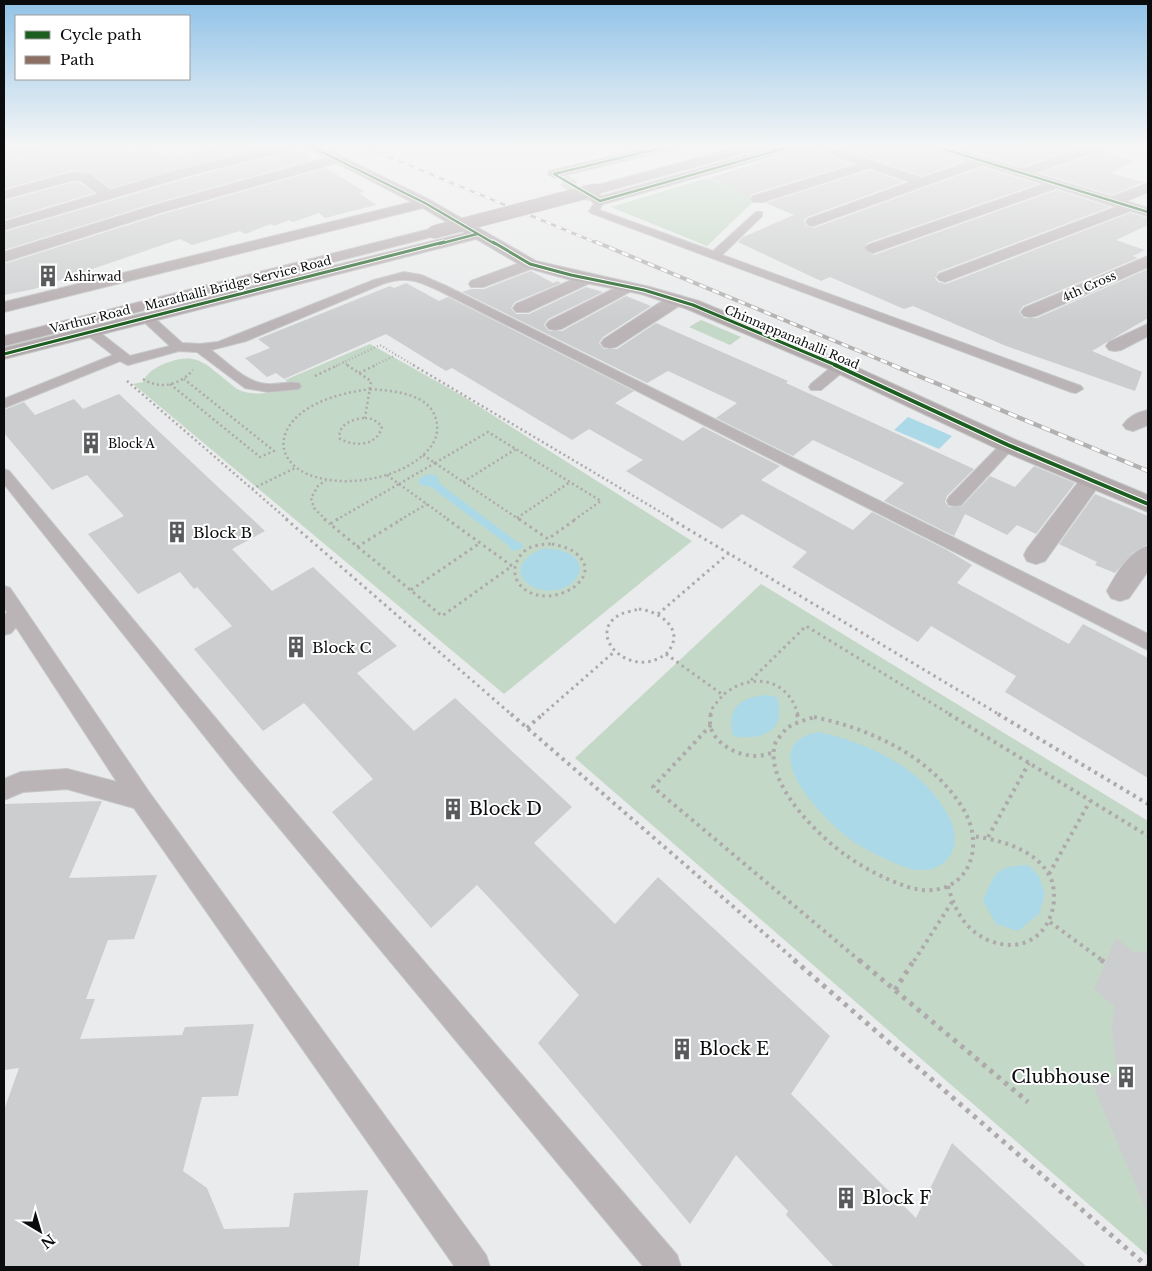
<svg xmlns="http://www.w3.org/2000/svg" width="1152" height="1271" font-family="'Libre Baskerville',serif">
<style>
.green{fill:#c4d8c7}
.water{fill:#acd9e8}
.building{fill:#cccdce}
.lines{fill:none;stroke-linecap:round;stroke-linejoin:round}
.secondary-tunnel{stroke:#c9cacb;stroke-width:13;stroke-dasharray:13 7;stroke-linecap:butt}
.lane-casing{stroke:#c6c7c8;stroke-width:2}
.street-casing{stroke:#c6c7c8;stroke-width:2}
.secondary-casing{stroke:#c6c7c8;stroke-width:2}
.primary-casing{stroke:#c6c7c8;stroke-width:2}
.path-far4{stroke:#aea9ab;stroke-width:2;stroke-dasharray:1 2.5;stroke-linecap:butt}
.path-far3{stroke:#aea9ab;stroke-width:2.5;stroke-dasharray:2 3;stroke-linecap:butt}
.path-far2{stroke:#aea9ab;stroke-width:3;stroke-dasharray:2.5 4;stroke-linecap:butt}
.path-far1{stroke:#aea9ab;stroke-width:4;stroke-dasharray:3 4.5;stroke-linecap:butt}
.path{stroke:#aea9ab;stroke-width:5;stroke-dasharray:4 5.5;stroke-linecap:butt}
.lane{fill:#bbb4b6;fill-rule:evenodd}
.street{fill:#bbb4b6;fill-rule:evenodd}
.secondary{fill:#b2a9ab;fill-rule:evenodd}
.primary{fill:#b4abae;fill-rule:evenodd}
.rail-far2-casing{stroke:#b3b0b0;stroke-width:2.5}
.rail-far1-casing{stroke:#b3b0b0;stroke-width:4}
.rail-casing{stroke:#b3b0b0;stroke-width:4.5}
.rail-far2{stroke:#fff;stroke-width:2;stroke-dasharray:5.5;stroke-linecap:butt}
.rail-far1{stroke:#fff;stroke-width:2.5;stroke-dasharray:7;stroke-linecap:butt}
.rail{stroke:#fff;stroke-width:3;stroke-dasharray:9;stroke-linecap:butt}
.primary-bridge-casing{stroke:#c6c7c8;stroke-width:14;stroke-linecap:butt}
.primary-bridge{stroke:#b4abae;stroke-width:13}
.quiet{stroke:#8d6e63;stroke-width:2;stroke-dasharray:4 2;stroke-linecap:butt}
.cycleway-far2-casing{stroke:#fff;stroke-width:4}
.cycleway-far1-casing{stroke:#fff;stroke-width:5}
.cycleway-casing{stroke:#fff;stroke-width:6}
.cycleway-far2{stroke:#1b5e20;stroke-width:2.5}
.cycleway-far1{stroke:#1b5e20;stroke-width:3}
.cycleway{stroke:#1b5e20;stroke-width:4}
.labels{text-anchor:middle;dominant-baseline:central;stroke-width:4;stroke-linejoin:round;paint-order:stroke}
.far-poi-label{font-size:12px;fill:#0b0c0d;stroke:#fff;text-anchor:start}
.far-street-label{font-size:12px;fill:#0b0c0d;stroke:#fff}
.poi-label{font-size:15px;fill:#0b0c0d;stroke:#fff;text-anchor:start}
.near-poi-label{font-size:18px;fill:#0b0c0d;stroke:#fff;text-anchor:start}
</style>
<rect width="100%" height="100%" fill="#eaebec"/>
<path class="green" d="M707 178 756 199 707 246 611 207Z
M701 320 741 337 730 345 689 327Z
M370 344 461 395 692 541 504 694 133 384 143 382C147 372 156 367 166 363 197 352 204 363 227 381 231 384 235 388 239 390 255 397 280 392 296 388L285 380Z
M761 584 1148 821V1256L575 758Z"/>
<path class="water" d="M908 417 952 436 939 449 894 430Z
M428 474 438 476 439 483 516 541 522 543 523 546 521 549 513 551 510 549 509 546 431 487 421 485 418 482 419 479Z
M542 549C556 547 587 554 578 575 570 593 540 595 527 583 511 569 528 554 542 549Z
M766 695 777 697C788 731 762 741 733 736 726 708 740 697 766 695Z
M818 732C867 742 923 768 948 815 962 838 954 868 924 870 911 871 899 865 888 860 876 855 865 849 854 842 827 824 749 746 818 732Z
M1028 865 1039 876 1045 894 1039 914 1018 931 996 924 983 901C995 872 995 867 1028 865Z"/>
<path class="building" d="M48 146H126L127 153 146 148 160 156 171 153 177 157 217 146H267L110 188 91 173 74 170 4 189V148L17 157 44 151Z
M811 146H926L929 151 964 161 922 176 835 146 827 151 829 156 852 164 752 194 750 197 709 178Z
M954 146H1080L1081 147 1022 167Z
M296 150 312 160 152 204 4 250V232L188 178Z
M1101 152 1134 161 1110 173 1144 182 1112 195 1040 173Z
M982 167 1038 184 867 243 864 249 874 255 1057 190 1110 207 938 272 935 278 938 282 946 284 1130 213 1148 218V225L1116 240 1145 250 1133 256 1138 258 1023 306 1019 312 1024 318H1037L1148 269V318L1092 351 1142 372 1135 391 1006 346 913 306 904 309 830 277 821 281 738 242 743 237 794 215 766 203 870 170 904 182 807 217 804 221 806 226 814 228Z
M326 168 365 192 359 193 376 205 325 218 319 213 293 222 289 220 274 226 271 224 245 234 240 231 192 245 180 239 34 289 4 295V264L163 214Z
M74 182 80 183 94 193 4 220V201Z
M531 271 553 283 557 281 561 283 515 302 511 308 516 314H529L586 287 603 292 548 319 544 325 549 331H562L626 296 651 306 603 337 599 343 604 349H617L656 323 788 381 786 383 974 469 947 496 945 502 949 507 962 506 990 476 1015 487 1034 466 1075 483 1036 534 1017 525 1007 535 965 514 954 536 884 501 904 483 813 440 793 456 716 418 737 403 668 371 647 383 462 292 471 289H484Z
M406 283 439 301 448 297 634 391 615 403 683 441 703 427 780 466 761 480 853 530 872 512 947 550 972 565 957 583 1069 644 1083 624 1148 658V778L1005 692 1016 676 931 626 918 642 792 567 807 552 742 514 722 529 626 471 643 460 589 429 572 440 452 368 446 371 386 334 284 379 276 373 267 377 245 358 270 348 258 339 390 286 394 288Z
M119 394 265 531 232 549 272 591 313 567 397 646 357 673 414 731 455 698 572 807 534 843 615 924 658 877 830 1036 791 1094 916 1218 952 1143 1087 1267H834L786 1215 788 1211 736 1155 690 1224 538 1043 579 995 477 885 431 928 332 812 373 779 304 703 263 731 194 649 232 626 197 587 194 589 180 572 138 594 88 534 124 516 87 475 52 490 4 433V410L24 402 35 415 74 399 83 409Z
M1095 494 1148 516V544L1134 552 1115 573 1095 565 1097 562 1059 544Z
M102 801 69 878 157 875 134 939 108 940 86 999H95L80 1039 182 1035 185 1027 254 1024 238 1096 202 1097 183 1171 207 1188 224 1229 289 1227 294 1193 368 1190 359 1267H4V1110L19 1068 4 1070V804Z
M1116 938 1136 953 1148 950V1215L1090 1078 1117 1076 1112 1030 1114 1006 1094 989Z"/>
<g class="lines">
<path class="secondary-tunnel" d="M563 180 594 197"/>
<g class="lane-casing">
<path id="lane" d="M600 198 605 201 599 210 713 251 756 212H762V216L722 255 1081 386 1083 389 1076 393 1071 392 591 213 589 211 597 199Z
M404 272 421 275 446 286 1148 634V650L438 290C416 280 406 276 382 284L246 341 211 350C227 362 246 383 267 384 278 385 288 381 299 383L301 386 299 389 268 392 245 388 197 352 179 351 128 365 120 361 4 408V399L113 355 86 334 84 331 86 328H94L130 356 170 346 142 320 140 317 142 314H150L182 343 200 344 218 342 374 280Z
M840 363 845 364 846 367 845 370 821 390H811L809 387 811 384 835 364Z
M1008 441 1013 442 1015 445 1013 448 961 505 955 506 949 505 947 501 949 497 1003 442Z
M4 469 9 471 253 763 677 1255 681 1267H644L237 777 4 484Z
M4 586 10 588 149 792 486 1255 490 1267H455L134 808 67 789 23 792 4 800V779L21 772 67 769 117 782 16 627 11 633 4 635V616L7 612 4 607Z"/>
</g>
<g class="street-casing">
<path id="street" d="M4 146H46L44 149 17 155Z
M275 146H296L294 149 187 176 4 230V222L98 194 81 181 74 180 4 199V191L74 172 90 174 110 190 179 170Z
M928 146H947L1022 169 1088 146H1106L1104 149 1034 173 1112 197 1148 183V192L1126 201 1148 208V216L1130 211 945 282 939 280 937 277 939 274 1116 207 1057 188 873 253 868 251 865 248 868 245 1044 184 982 165 813 226 808 225 806 222 808 219 910 182 870 168 763 202H753L751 199 753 196 858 164 831 155 829 152 831 149 835 148 922 178 970 161 930 149Z
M337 155 343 159 341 162 162 212 4 262V252L152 206Z
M1148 256V267L1036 316 1030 317 1024 316 1021 312 1024 308Z
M530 259 536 261 538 264 536 267 483 287H471L469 284 471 281Z
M588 273 594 275 596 278 594 281 528 312H516L513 308 516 304Z
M627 282 633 284 635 287 633 290 561 329 555 330 549 329 546 325 549 321Z
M676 295 682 296 684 300 682 304 616 347 610 348 604 347 601 343 604 339 670 296Z
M1148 324V336L1121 350 1115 351 1109 350 1106 346 1109 342Z
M1148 410V425L1133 431 1126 429 1123 425C1128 417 1139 412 1148 410Z
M1091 474 1099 476 1102 481 1045 561 1036 564 1027 561 1024 555 1027 549 1083 476Z
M1148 546V571L1129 598 1120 601 1111 598 1107 591C1116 574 1129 552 1148 546Z"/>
</g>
<g class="secondary-casing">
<path id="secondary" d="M304 146H320L430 200 536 261 650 287 699 301 847 363 1016 440 1148 495V512L1000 450 833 371 687 309 641 294 571 280 524 267 476 239 4 359V348L465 233 423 208 4 312V302L412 202Z
M654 146H675L673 149 554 178 548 174 549 171Z
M779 146H799L797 149 600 205 595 204 587 197 594 193 602 196Z"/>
</g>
<g class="primary-casing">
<path id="primary" d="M742 146H762L760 149 600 193 595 194 588 190 590 187Z
M434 228 439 229 441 232 439 235 4 346V336Z"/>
</g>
<path class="path-far4" d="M343 362 349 366
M336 366 380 345 415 366
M373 366 396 355"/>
<path class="path-far3" d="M347 365 371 381 365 418
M413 365 674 520
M359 373 376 365
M315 376 338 365
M143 379C160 390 180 385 193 370
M127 381 288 520
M170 384 260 457 274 451 184 379
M370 389C394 391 434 393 437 425 438 433 435 442 429 449 406 476 357 486 324 479 276 470 269 430 312 406 330 396 350 392 370 389Z
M365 418 373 419 382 426C378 446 356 447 340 439 337 424 353 419 365 418Z
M423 455 435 463
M435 463 520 520
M435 463 488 432 601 501 574 520
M387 475 399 484
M463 482 516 449
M399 484 449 520
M399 484 435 463
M252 489 295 468
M517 518 570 482
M326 520 314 508 311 498 318 486 326 480
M336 520 399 484
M400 520 427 504"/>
<path class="path-far2" d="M286 519 512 715
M324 519 330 524
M338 519 330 524 442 616 512 566 447 519
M519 519 548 539 576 519
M671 519 1000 715
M552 544C559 546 568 547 574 552 610 577 549 613 522 587 509 575 515 556 529 548 536 545 544 544 552 544Z
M357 547 402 519
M411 590 480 543
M639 609C657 611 684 627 670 649 667 655 661 657 655 660 621 672 587 631 621 614 626 612 633 611 639 609Z
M658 614 729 553
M666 654 723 695C750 672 788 677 798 715
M751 680 806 626 951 715
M542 715 614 652
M710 715 713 707 723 695"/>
<path class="path-far1" d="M511 714 796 961
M711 714C704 739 735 756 756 756 762 756 767 754 772 753
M797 714 799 721
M949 714 1148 836
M998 714 1148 804
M814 717C871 729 930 756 962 807 990 851 963 904 908 887 887 880 865 869 847 856 818 836 764 783 775 744 777 739 783 733 786 729 793 723 806 720 814 717Z
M711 725 653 787 860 961
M527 728 543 714
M988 837 1029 763
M1049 874 1090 801
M948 886C954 909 965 930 988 940 1021 954 1050 937 1054 901 1054 892 1054 883 1049 875 1035 849 1000 840 973 836
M1050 922 1103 961
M914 961 952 902"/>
<path class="path" d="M794 960 1148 1267
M859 960 1028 1102
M1101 960 1104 962
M895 990 914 960"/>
<use href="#lane" class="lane"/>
<use href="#street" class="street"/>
<use href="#secondary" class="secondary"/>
<use href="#primary" class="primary"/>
<g class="rail-far2-casing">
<path id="rail-far2" d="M363 146 599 244"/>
</g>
<g class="rail-far1-casing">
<path id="rail-far1" d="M596 242 895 366"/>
</g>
<g class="rail-casing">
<path id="rail" d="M892 365 1148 471"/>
</g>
<use href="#rail-far2" class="rail-far2"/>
<use href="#rail-far1" class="rail-far1"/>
<use href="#rail" class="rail"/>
<g class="primary-bridge-casing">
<path id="primary-bridge" d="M434 232 595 190"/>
</g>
<use href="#primary-bridge" class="primary-bridge"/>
<path class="quiet" d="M822 146 835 152"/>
<g class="cycleway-far2-casing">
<path id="cycleway-far2" d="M310 146 425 203 495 244
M934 146 1148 212
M554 174 600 201 793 146
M554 174 669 146
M439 244 477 234"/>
</g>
<g class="cycleway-far1-casing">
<path id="cycleway-far1" d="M493 242 530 264 571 275 644 290 693 305 838 366
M4 354 444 242"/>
</g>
<g class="cycleway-casing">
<path id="cycleway" d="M835 365 1008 445 1148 504"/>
</g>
<use href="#cycleway-far2" class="cycleway-far2"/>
<use href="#cycleway-far1" class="cycleway-far1"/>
<use href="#cycleway" class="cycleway"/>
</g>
<linearGradient id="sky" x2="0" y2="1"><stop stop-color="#90c3e8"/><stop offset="0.45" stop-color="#f6f6f6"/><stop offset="1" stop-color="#f6f6f6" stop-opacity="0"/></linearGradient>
<rect width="1152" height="324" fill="url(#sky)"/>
<defs>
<g id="building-bare" transform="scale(1.725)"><path d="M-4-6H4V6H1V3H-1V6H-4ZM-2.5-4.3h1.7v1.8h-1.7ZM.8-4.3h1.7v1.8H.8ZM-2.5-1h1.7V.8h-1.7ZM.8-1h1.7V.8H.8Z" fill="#595a5b" stroke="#fff" stroke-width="2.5" paint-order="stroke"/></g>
</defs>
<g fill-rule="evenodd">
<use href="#building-bare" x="48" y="276"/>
<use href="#building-bare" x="91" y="443"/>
<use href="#building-bare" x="177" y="532"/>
<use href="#building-bare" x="296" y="647"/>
<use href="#building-bare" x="453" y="809"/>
<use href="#building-bare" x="682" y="1049"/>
<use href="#building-bare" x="1126" y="1077"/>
<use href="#building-bare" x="846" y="1198"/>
</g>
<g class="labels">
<g class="far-poi-label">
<text x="64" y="276">Ashirwad</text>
<text x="108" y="443">Block A</text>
</g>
<g class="far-street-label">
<text transform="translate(238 283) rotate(-14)">Marathalli Bridge Service Road</text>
<text transform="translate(1089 286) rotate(-24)">4th Cross</text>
<text transform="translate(90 319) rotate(-14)">Varthur Road</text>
<text transform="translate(792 337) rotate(23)">Chinnappanahalli Road</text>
</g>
<g class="poi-label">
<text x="193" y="532">Block B</text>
<text x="312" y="647">Block C</text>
</g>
<g class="near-poi-label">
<text x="469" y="809">Block D</text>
<text x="699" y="1049">Block E</text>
<text x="1110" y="1077" text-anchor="end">Clubhouse</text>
<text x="862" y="1198">Block F</text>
</g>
</g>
<rect width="1152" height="1271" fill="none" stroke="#0b0c0d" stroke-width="10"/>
<rect x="15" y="15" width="175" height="65" fill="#ffffff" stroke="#9d9e9e"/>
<rect x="25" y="31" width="25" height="8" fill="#1b5e20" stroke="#9d9e9e"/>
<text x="60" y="40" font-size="15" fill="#0b0c0d">Cycle path</text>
<rect x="25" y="56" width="25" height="8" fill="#8d6e63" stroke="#9d9e9e"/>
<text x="60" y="65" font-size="15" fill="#0b0c0d">Path</text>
<g transform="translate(40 1231) rotate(142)" stroke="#ffffff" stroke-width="4" paint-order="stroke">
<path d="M0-4L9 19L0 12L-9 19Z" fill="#0b0c0d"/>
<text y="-8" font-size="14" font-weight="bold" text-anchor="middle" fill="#0b0c0d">N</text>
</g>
</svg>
